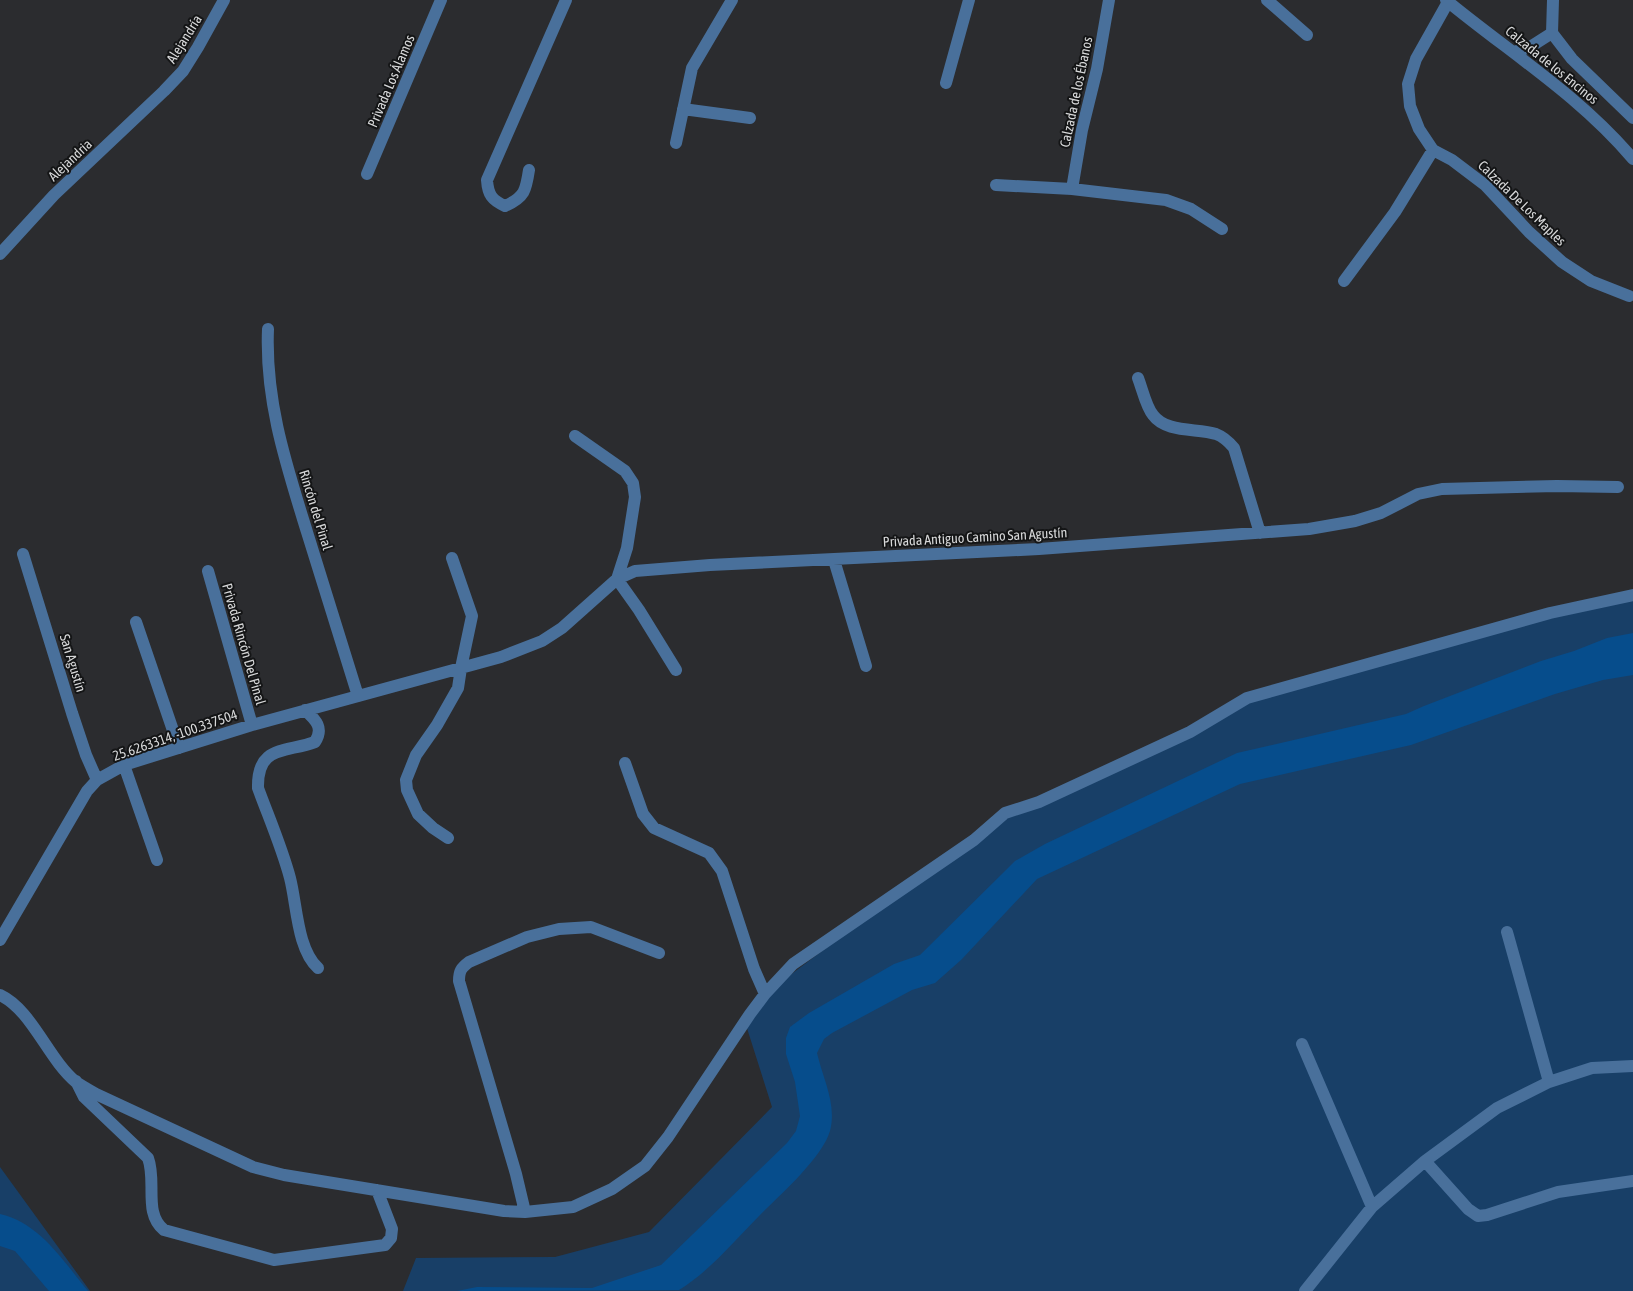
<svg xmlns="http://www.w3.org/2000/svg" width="1633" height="1291" font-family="'Asap Condensed',sans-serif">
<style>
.green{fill:#183f67}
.water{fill:#064d8c}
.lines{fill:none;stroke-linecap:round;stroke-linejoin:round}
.minor{stroke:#49709b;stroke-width:12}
.labels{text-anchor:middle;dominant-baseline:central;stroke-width:4;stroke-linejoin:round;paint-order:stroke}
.street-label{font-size:14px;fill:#d7d8d9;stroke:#141516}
</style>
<rect width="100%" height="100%" fill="#2b2c2f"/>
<path class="green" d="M1633 595V1291H403L416 1258 555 1257 649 1232 772 1107 745 1022 765 994 1005 813 1039 802 1247 698Z
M0 1167 90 1291H0Z"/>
<path class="water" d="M1633 633V675L1603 680 1555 694 1411 745 1240 784 1037 879 961 960 935 983 912 990 832 1033 824 1039 817 1053C823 1079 837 1104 830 1131 822 1158 780 1195 760 1215 734 1241 710 1271 679 1290L457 1291 477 1287 592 1288 661 1265 787 1143 796 1131 800 1116 795 1082 786 1054V1038L790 1027 809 1013 894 964 920 955 1007 869 1015 861 1045 844 1237 753 1406 714 1424 706 1541 661 1574 651 1607 638Z
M0 1214C40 1223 64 1262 88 1291H49L15 1251 0 1246Z"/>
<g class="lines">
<path class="minor" d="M1267 0 1307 35
M1446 0C1509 52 1580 96 1633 159
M1553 0 1552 33 1572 59 1633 118
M1448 2 1416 59 1408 84 1410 106 1419 129 1433 150 1452 160 1485 185 1529 232 1562 262 1591 281 1629 296
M1514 52 1530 47 1552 33
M946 83 969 0
M683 109 750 118
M676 143 692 68 732 0
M529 170C526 190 525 197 505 206 492 200 488 195 487 180L566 0
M367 174 441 0
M996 185 1072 189 1166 200 1191 209 1222 229
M1072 189 1082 130 1097 69 1109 0
M0 254 54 195 164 91 183 71 198 47 224 0
M1344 281 1395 212 1433 150
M268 329C265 401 286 464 307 532 324 587 341 641 358 696
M1138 378C1142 388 1146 407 1153 415 1166 433 1197 428 1216 434 1224 437 1229 442 1234 448L1260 533
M575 436 625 471 633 483 635 497 627 548 617 579 639 610 676 670
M23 554 72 713 86 755 97 780
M834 560 866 666
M208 571 252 725
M136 622 179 748
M305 710C316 720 324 728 315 742 285 753 257 745 258 788 269 818 282 848 290 878 297 905 297 949 318 968
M625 763 643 814 654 828 709 853 722 871 754 969 765 994
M124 765 157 860
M448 838 433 828 418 814 407 790 406 780 416 755 437 725 458 688 461 668 472 616 452 558
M1507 932 1549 1082
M0 940 87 791 97 780 124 765 252 725 501 657 542 641 562 628 617 579 635 571 710 565 1039 549 1309 529 1355 521 1381 513 1418 494 1442 489 1557 486 1618 487
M0 995C32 1010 48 1059 76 1082 82 1086 89 1090 96 1094L253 1167 284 1175 504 1211 525 1212 573 1207 612 1189 645 1166 668 1137 750 1014 765 994 793 964 974 840 1005 813 1039 802 1190 732 1247 698 1550 613 1633 595
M1302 1044 1372 1207
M76 1081 84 1097 148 1158C157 1182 143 1213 164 1230L274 1260 385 1245 391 1238 392 1229 377 1190
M1425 1161 1468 1209 1478 1216 1487 1215 1558 1192 1633 1181
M525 1212 516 1174 459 981C459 971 461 968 469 962L527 937 559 929 591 927 659 953
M1305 1291 1372 1207 1425 1161 1497 1108 1549 1082 1592 1068 1633 1066"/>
</g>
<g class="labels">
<g class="street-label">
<text transform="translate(184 39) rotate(-58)">Alejandría</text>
<text transform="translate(1552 65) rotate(39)">Calzada de los Encinos</text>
<text transform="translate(391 81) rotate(-67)">Privada Los Álamos</text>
<text transform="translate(1076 92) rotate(-78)">Calzada de los Ébanos</text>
<text transform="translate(70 160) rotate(-43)">Alejandria</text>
<text transform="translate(1522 203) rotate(44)">Calzada De Los Maples</text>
<text transform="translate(316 510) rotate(73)">Rincón del Pinal</text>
<text transform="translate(975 537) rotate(-3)">Privada Antiguo Camino San Agustín</text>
<text transform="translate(244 644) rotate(74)">Privada Rincón Del Pinal</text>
<text transform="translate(73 663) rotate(73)">San Agustín</text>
<text transform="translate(175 735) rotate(-19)">25.6263314, -100.337504</text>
</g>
</g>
</svg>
